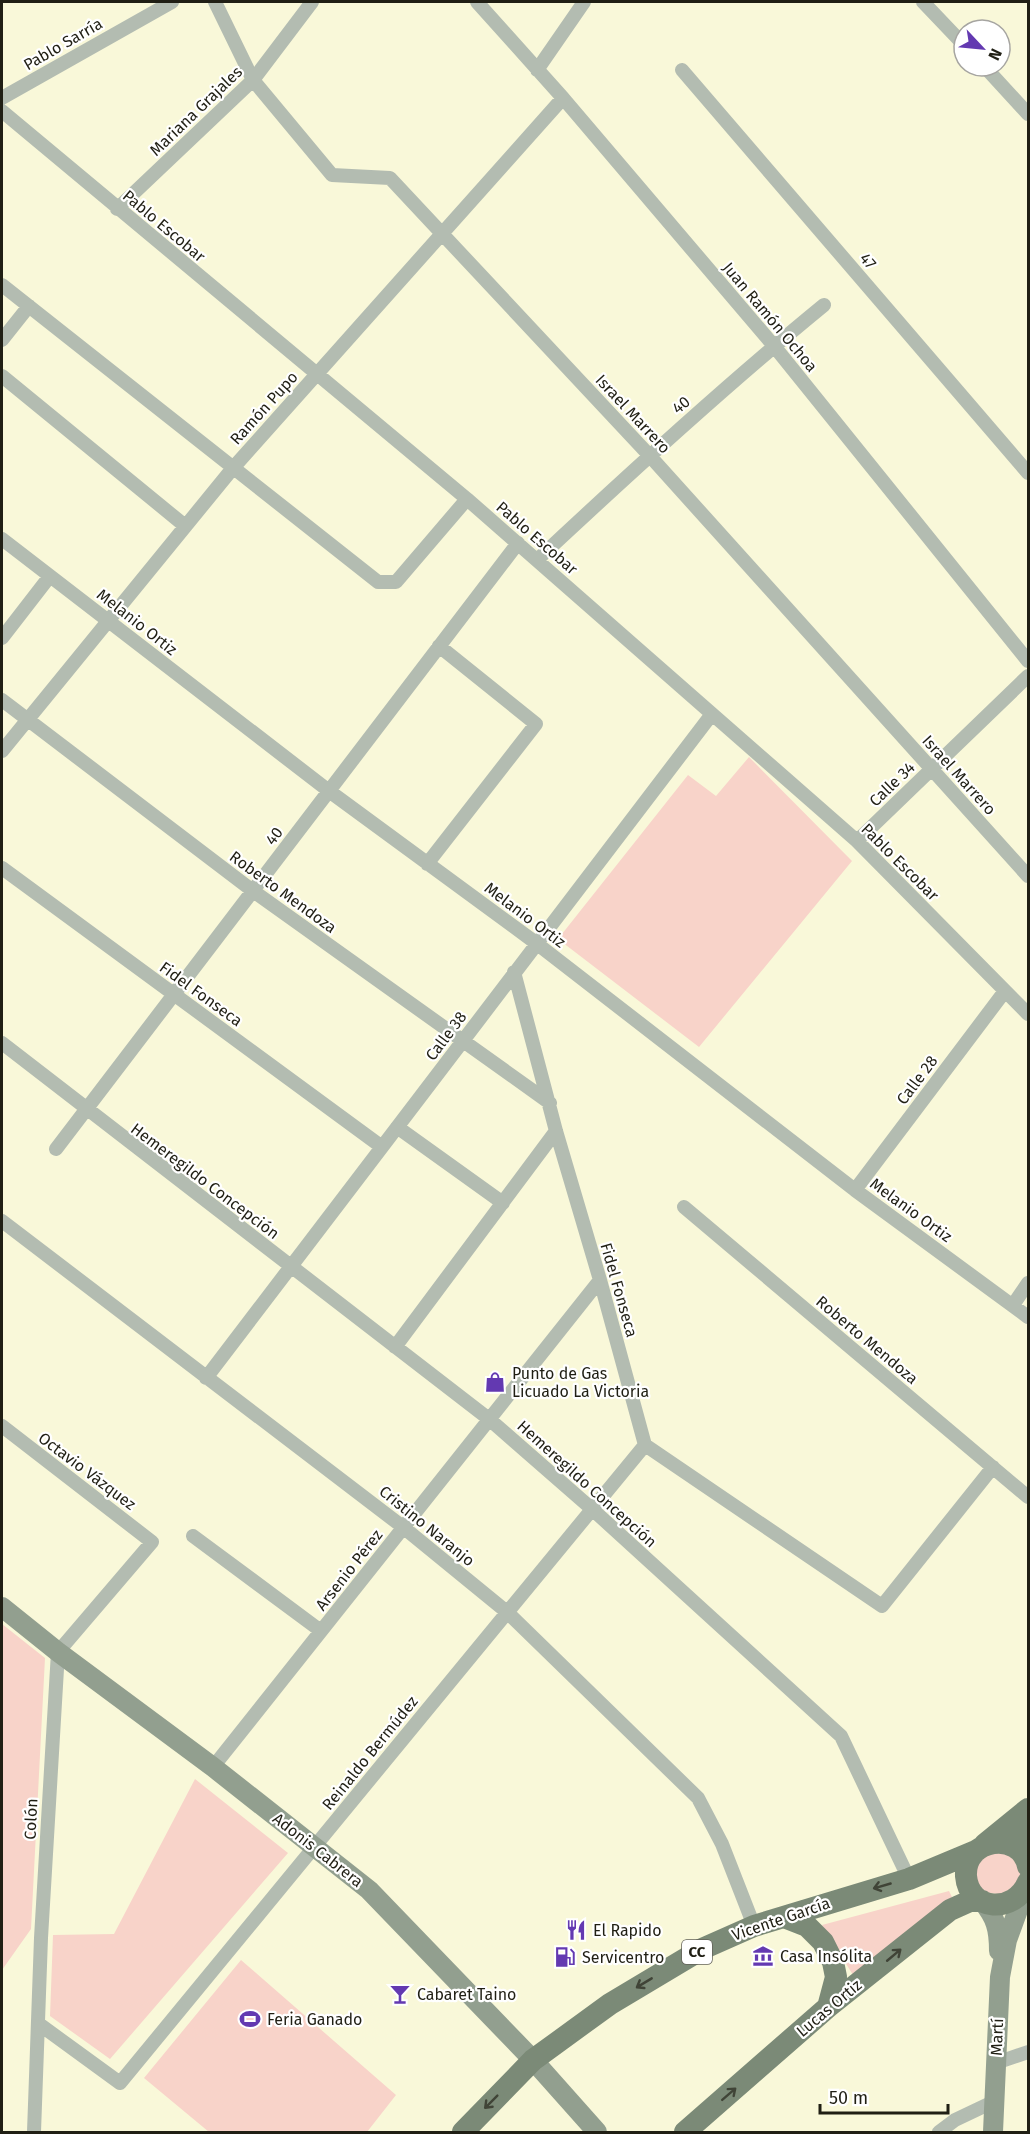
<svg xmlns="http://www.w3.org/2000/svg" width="1030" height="2134" font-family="'Fira Sans',sans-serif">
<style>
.green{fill:#f8d3c9}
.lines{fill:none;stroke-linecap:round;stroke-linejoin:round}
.street{stroke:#b3bcb1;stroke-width:14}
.secondary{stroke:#929f8f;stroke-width:20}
.primary{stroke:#7b8a77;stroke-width:22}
.oneway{stroke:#404437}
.labels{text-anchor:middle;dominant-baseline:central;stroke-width:4.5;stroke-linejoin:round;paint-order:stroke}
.shield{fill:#fff;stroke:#63625a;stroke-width:1.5}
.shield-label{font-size:15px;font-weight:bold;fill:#201f14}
.street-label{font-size:16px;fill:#201f14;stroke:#fff}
.poi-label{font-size:16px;fill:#201f14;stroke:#fff;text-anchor:start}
</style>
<rect width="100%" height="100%" fill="#f9f8d9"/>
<path class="green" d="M749 757 852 861 699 1047 558 939 688 775 716 796Z
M2 1624 45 1658 31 1929 2 1970Z
M195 1779 288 1853 110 2059 50 2016 53 1935 114 1934Z
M997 1844 1025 1871 1009 1896 979 1891 972 1861Z
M949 1891 952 1897 853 1975 822 1925Z
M241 1960 396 2095 367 2132H209L144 2078Z"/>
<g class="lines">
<path class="street" d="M215 2 253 80 332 175 390 178 649 455 1028 876
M477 2 563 98 774 346 1028 661
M923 2 964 45
M984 66 1028 114
M537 70 584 2
M682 70 1028 473
M2 98 172 2
M2 111 467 499 857 841 1028 1014
M117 209 253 80 312 2
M2 285 378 582H396L467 499
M2 340 29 306
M2 376 184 525
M2 539 329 791 536 943 855 1190 1028 1317
M537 560C631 472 725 386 824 305
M2 638 50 576
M2 700 253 891 550 1103
M2 751 233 468 563 98
M857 841 1028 676
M427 864 536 724 439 646
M2 868 382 1147
M514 972 556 1131 600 1280 645 1445 882 1606 993 1467
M2 1043 489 1419 592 1509 841 1736 909 1879
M397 1127 503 1203
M56 1149 518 543
M855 1190 1005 991
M684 1207 1028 1497
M2 1221 403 1527 507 1612 698 1798 722 1844 754 1926
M1013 1305 1028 1283
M395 1347 556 1131
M206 1378 712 714
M2 1426 152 1542 58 1652 41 1938 34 2132
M193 1536 321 1631
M213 1767 600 1280
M39 2024 120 2083 645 1445
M996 2063 1028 2052
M939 2132 955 2120 995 2101"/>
<path class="secondary" d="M2 1607 58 1652 213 1767 369 1890 533 2060 597 2132
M982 1901C996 1918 999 1929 999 1951
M993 2132 1000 1977 1007 1940 1026 1888"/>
<path class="primary" d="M995 1841 1028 1832
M985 1844 1028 1809
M1028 1866C1020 1830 964 1838 966 1876 969 1912 1015 1914 1028 1882
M784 1917 807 1926 823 1942 833 1962 836 1977 828 2007
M463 2132 533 2060 610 2004 702 1949 754 1926 909 1879 976 1851
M685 2132 828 2007 950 1910 970 1901H982"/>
</g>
<defs><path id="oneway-shaft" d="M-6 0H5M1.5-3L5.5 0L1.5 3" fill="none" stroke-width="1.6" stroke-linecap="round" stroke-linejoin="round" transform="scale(1.5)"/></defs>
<g class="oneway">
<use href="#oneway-shaft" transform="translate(882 1886) rotate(164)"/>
<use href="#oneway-shaft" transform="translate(894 1955) rotate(-40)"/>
<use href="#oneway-shaft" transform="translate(644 1983) rotate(149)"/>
<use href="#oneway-shaft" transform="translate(729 2094) rotate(-41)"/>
<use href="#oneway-shaft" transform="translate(491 2102) rotate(135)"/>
</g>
<defs>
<g id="shop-bare" transform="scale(1.62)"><path d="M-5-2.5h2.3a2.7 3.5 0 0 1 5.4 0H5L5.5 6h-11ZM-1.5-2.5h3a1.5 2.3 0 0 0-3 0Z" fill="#6339b1" stroke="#fff" stroke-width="2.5" paint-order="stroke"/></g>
<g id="restaurant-bare" transform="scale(1.62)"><path d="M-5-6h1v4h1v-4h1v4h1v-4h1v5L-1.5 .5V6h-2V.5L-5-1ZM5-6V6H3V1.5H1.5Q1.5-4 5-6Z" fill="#6339b1" stroke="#fff" stroke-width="2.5" paint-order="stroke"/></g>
<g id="museum-bare" transform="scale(1.62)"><path d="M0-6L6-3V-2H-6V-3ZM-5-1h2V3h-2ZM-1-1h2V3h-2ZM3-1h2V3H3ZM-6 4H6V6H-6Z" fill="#6339b1" stroke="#fff" stroke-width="2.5" paint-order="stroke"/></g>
<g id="fuel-bare" transform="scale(1.62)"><path d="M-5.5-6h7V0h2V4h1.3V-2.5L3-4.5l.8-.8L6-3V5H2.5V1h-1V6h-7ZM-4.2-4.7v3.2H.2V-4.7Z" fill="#6339b1" stroke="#fff" stroke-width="2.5" paint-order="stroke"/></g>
<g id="bar-bare" transform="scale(1.62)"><path d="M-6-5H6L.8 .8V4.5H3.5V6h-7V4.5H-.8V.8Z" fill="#6339b1" stroke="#fff" stroke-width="2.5" paint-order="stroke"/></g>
<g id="stadium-bare" transform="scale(1.62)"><path d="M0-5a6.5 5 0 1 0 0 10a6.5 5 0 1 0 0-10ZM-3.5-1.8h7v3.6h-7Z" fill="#6339b1" stroke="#fff" stroke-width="2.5" paint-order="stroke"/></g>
</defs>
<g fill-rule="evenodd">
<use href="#shop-bare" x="495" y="1382"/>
<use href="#restaurant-bare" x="576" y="1930"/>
<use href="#museum-bare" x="763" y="1956"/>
<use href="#fuel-bare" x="565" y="1957"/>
<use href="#bar-bare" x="400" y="1994"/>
<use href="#stadium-bare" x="250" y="2019"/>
</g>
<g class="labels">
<rect class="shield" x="682" y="1940" width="30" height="24" rx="4.5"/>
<g class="shield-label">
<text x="697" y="1952">CC</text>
</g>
<g class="street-label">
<text transform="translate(63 44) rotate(-30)">Pablo Sarría</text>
<text transform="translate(196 111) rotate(-44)">Mariana Grajales</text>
<text transform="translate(164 226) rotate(40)">Pablo Escobar</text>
<text transform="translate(868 261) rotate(49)">47</text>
<text transform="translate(770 317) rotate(50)">Juan Ramón Ochoa</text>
<text transform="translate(681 405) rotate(-41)">40</text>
<text transform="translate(264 408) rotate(-48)">Ramón Pupo</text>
<text transform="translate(633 414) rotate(47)">Israel Marrero</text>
<text transform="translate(537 538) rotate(41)">Pablo Escobar</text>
<text transform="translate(137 622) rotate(38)">Melanio Ortiz</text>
<text transform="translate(959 775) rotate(48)">Israel Marrero</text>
<text transform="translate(892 784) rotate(-44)">Calle 34</text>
<text transform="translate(274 836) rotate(-53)">40</text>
<text transform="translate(900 862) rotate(45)">Pablo Escobar</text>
<text transform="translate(283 892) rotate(36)">Roberto Mendoza</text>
<text transform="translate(525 915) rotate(37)">Melanio Ortiz</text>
<text transform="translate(201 994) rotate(36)">Fidel Fonseca</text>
<text transform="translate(446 1036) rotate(-53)">Calle 38</text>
<text transform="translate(917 1080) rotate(-53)">Calle 28</text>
<text transform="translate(205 1181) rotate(37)">Hemeregildo Concepción</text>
<text transform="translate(911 1210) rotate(36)">Melanio Ortiz</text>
<text transform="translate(619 1290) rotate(74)">Fidel Fonseca</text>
<text transform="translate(867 1340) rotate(40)">Roberto Mendoza</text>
<text transform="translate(87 1471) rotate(37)">Octavio Vázquez</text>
<text transform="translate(587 1484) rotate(42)">Hemeregildo Concepción</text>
<text transform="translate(427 1526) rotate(39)">Cristino Naranjo</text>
<text transform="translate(349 1570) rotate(-52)">Arsenio Pérez</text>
<text transform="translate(370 1753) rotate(-51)">Reinaldo Bermúdez</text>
<text transform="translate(31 1819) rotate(-87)">Colón</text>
<text transform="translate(318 1850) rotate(38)">Adonis Cabrera</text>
<text transform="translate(781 1919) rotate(-19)">Vicente García</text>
<text transform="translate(829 2008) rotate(-40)">Lucas Ortiz</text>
<text transform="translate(997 2037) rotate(-88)">Martí</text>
</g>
<g class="poi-label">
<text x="512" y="1373">Punto de Gas<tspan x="512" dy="18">Licuado La Victoria</tspan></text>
<text x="593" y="1930">El Rapido</text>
<text x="780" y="1956">Casa Insólita</text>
<text x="582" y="1957">Servicentro</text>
<text x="417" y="1994">Cabaret Taino</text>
<text x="267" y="2019">Feria Ganado</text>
</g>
</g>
<rect width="1030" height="2134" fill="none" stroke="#201f14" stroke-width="6"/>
<g transform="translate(982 48) rotate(116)"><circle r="28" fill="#ffffff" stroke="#a6a5a1" stroke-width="1.5"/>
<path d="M0-4.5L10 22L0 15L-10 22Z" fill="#6339b1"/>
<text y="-9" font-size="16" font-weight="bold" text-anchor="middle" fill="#201f14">N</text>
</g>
<path d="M820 2104v9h128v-9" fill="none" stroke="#201f14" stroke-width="3"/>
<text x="829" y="2104" font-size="18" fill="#201f14" stroke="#ffffff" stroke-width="4.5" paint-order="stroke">50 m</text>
</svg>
